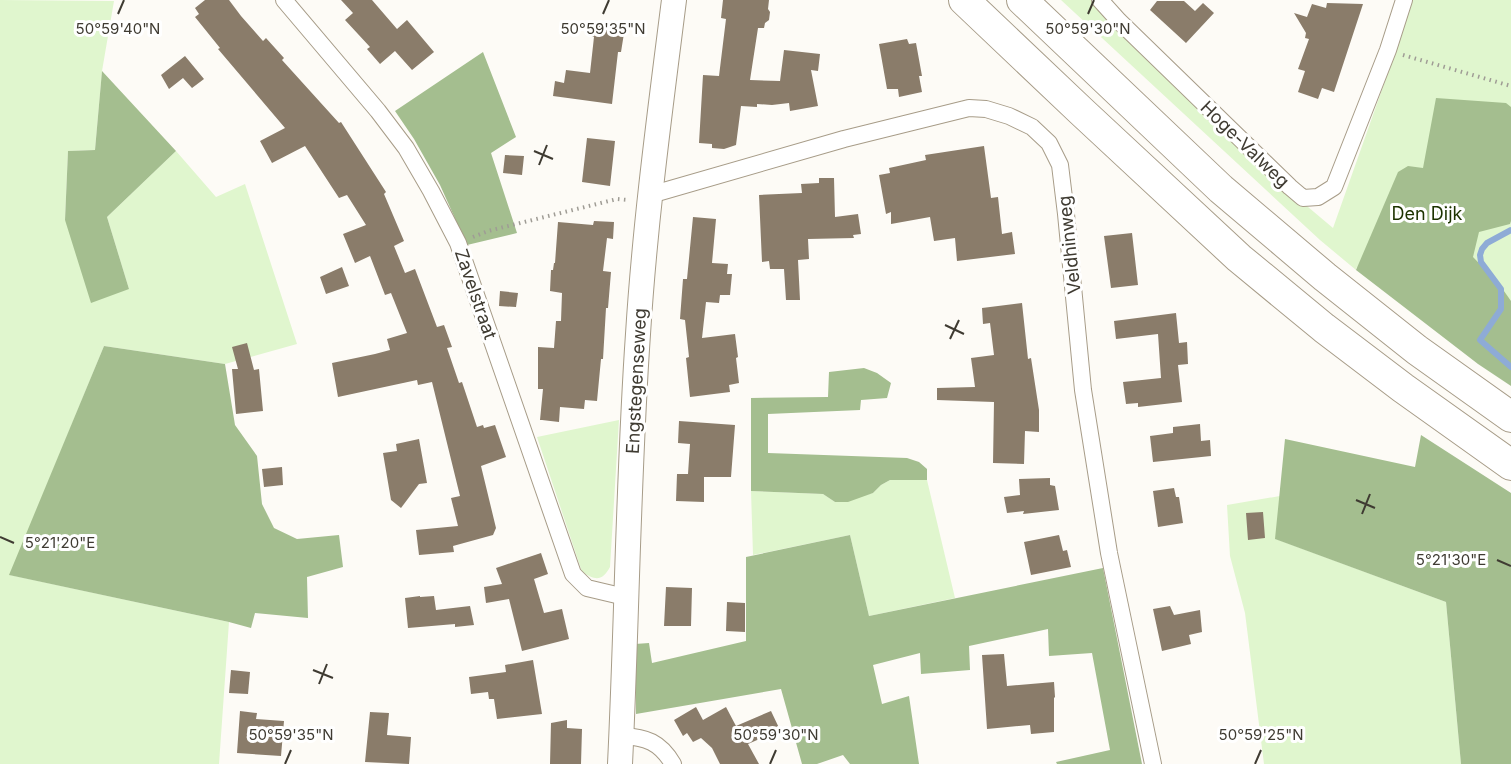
<svg xmlns="http://www.w3.org/2000/svg" width="1511" height="764" font-family="Inter,sans-serif">
<style>
.green{fill:#e0f6ce}
.forest{fill:#a4be8f}
.lines{fill:none;stroke-linecap:round;stroke-linejoin:round}
.stream{stroke:#8eabd6;stroke-width:6}
.building{fill:#8a7c6a}
.street-casing{stroke:#a79c88;stroke-width:18}
.secondary-casing{stroke:#a79c88;stroke-width:26}
.highway-casing{stroke:#a79c88;stroke-width:32}
.path{stroke:#9f9c95;stroke-width:4;stroke-dasharray:1.5 4.5;stroke-linecap:butt}
.street{stroke:#fff;stroke-width:16}
.secondary{stroke:#fff;stroke-width:24}
.highway{stroke:#fff;stroke-width:30}
.ticks{fill:none;stroke:#3f3b32;stroke-width:2}
.labels{text-anchor:middle;dominant-baseline:central;stroke-width:6;stroke-linejoin:round;paint-order:stroke}
.street-label{font-size:18px;fill:#3f3b32;stroke:#fff}
.park-label{font-size:18px;fill:#1d3300;stroke:#fff}
.ticks-label{font-size:15px;text-anchor:middle;fill:#3f3b32;stroke:#fff;stroke-width:6;stroke-linejoin:round;paint-order:stroke}
</style>
<rect width="100%" height="100%" fill="#fdfbf6"/>
<path class="green" d="M0 0 114 1 102 71 95 150 68 151 65 220 129 289 107 217 176 151 216 197 245 184 297 344 225 364 104 346 10 575 229 622 219 764H0Z
M1061 0H1091L1295 196 1333 228 1396 50 1410 0H1511V375L1357 267 1356 270 1320 240Z
M619 420 610 567C602 582 595 580 582 572L537 437Z
M890 480H927L955 598 869 616 850 535 753 555 751 491 823 494 835 502 873 493 881 485Z
M1280 496 1276 539 1446 602 1461 764H1264L1245 613 1230 556 1227 505Z"/>
<path class="forest" d="M483 52 516 137 491 153 517 233 467 245 440 185 414 139 395 111Z
M102 71 176 151 107 217 129 289 91 303 65 220 68 151 95 150Z
M1436 98 1506 103 1511 107V221L1510 224 1479 232 1473 257 1499 284 1511 301V386L1478 364 1356 270 1398 172 1408 166 1423 168Z
M104 346 225 364 235 425 257 456 262 504 274 528 297 539 339 535 343 567 307 577 308 618 255 613 251 628 229 622 9 575Z
M864 368 877 373 891 383 887 398 861 400 860 410 768 414V453L907 458 919 462 927 469V480H890L881 485 873 493 848 502H835L823 494 751 491V398L828 397 829 372Z
M1421 435 1511 493V764H1461L1446 602 1275 539 1285 439 1415 467Z
M850 535 869 616 1103 568 1142 764H1057L1056 762 1110 750 1092 653 1049 656 1048 629 969 646 970 670 921 674 920 653 873 665 882 704 909 696 919 764H850L843 755 817 764H802L781 689 636 714 635 644 649 643 652 663 746 641V557Z"/>
<g class="lines">
<path class="stream" d="M1511 230 1487 243 1482 249 1480 255 1481 262 1501 289V309L1480 340 1511 367"/>
</g>
<path class="building" d="M205 0H229L241 16 263 41 266 38 284 58 282 60 339 123 341 122 386 192 384 194 404 241 394 246 405 273 415 269 437 327 444 325 452 347 447 348 459 383 462 382 477 427 483 425 484 428 495 425 506 457 481 466 496 528 493 535 453 546 454 552 419 555 416 530 458 526 451 498 460 496 432 382 418 385 417 380 338 397 332 363 375 354 390 350 387 339 407 333 391 293 385 295 370 256 355 263 343 234 366 225 347 195 339 198 305 146 272 163 260 141 285 128 218 49 220 48 195 17 199 14 195 8Z
M341 0H372L397 29 407 20 434 52 412 70 395 51 380 64 367 49 370 47 345 20 353 13Z
M723 0H769L768 9 770 12 769 20 765 23 764 28H758L750 80 780 81 784 50 820 54 818 71 811 70 818 106 790 111 789 103 772 105 757 104V107L741 106 736 145 724 149 712 148V144L699 143 703 75 719 76 726 19 721 18Z
M1157 1H1184L1195 11 1203 3 1214 13 1186 43 1150 10Z
M1327 3 1363 4 1334 92 1322 88 1318 99 1298 92 1305 71 1298 69 1309 39 1305 38 1306 33 1294 13 1307 17 1312 4 1326 8Z
M590 20 625 27 621 52H618L612 104 553 96 555 81 564 83 566 70 590 73 594 37 588 35Z
M907 39 909 44 916 43 922 76H919L922 92 899 97 898 89H887L879 44Z
M185 56 204 79 192 88 183 78 169 89 161 75Z
M587 138 615 141 610 186 582 182Z
M984 146 991 198 998 197 1002 234 1012 232 1015 254 957 261 955 238 934 241 930 217 891 224V212L886 214 879 175 890 173 889 168 926 160 925 155Z
M505 155 524 156 522 175 503 173Z
M819 178H834L835 217 858 214 861 234 853 235 854 238 808 239 809 259 798 260 800 300H786L784 269H770L769 261 762 262 759 195 802 193 801 184 819 183Z
M693 217 716 219 712 263 728 264 727 274H732L730 295H720L719 303 706 302 702 338 735 334 738 357 736 358 739 383 729 385 730 392 690 397 686 358 689 357 685 320 680 319 683 279H687Z
M594 221 614 222 613 239 607 238 603 271 611 272 608 308H606L603 359H601L597 401 585 400 584 409 560 407 559 422 542 420H540L543 389H538V347L554 348 556 321H561L562 293 550 291 551 270H553L554 263H555L558 222 593 225Z
M1132 233 1138 285 1111 288 1104 236Z
M342 267 349 286 326 294 320 277Z
M500 291 518 293 516 307 499 306Z
M1022 303 1028 359 1031 358 1039 410V432L1025 431 1024 464 993 463 994 402 937 400V388L975 387 971 358 994 355 990 323 983 324 982 308Z
M1176 313 1179 343 1187 342 1188 364 1178 365 1182 402 1138 407V403L1126 404 1123 382 1161 378 1158 334 1116 339 1114 321Z
M247 343 254 370 259 369 263 411 236 414 232 369H238L232 347Z
M679 421 735 425 731 477H704V502L676 501 677 474H688L690 444 678 443Z
M1200 424 1201 441 1210 440 1211 456 1153 462 1150 436 1173 433V427Z
M419 439 427 483 419 484 401 508 391 500 383 453 397 451 396 444Z
M282 467 283 485 264 487 262 469Z
M1050 478V485L1055 486 1059 510 1023 514 1024 511 1007 513 1004 497 1020 495 1019 479Z
M1174 488 1176 497H1179L1183 523 1158 527 1153 491Z
M1263 512 1265 538 1248 540 1246 513Z
M1059 535 1063 551 1067 550 1071 567 1031 575 1024 542Z
M541 553 548 574 534 579 544 613 562 609 569 639 522 651 509 599 486 603 484 587 502 584 496 568Z
M666 587 692 588 691 626H664Z
M420 596V597L434 596 436 610 470 606 474 625 455 627V624L408 628 405 598Z
M727 602 745 603V632L726 631Z
M1170 606 1174 615 1200 610 1202 632 1189 635 1191 644 1162 651 1153 609Z
M1004 654 1007 686 1054 682 1055 697 1054 698V732L1031 734 1030 725 987 729 982 655Z
M533 660 542 714 497 719 494 699H489L488 692 471 694 469 677 506 672 505 665Z
M231 670 250 672 248 694 229 693Z
M696 707 703 720 726 707 736 726 771 711 780 730 748 744 759 764H720L712 748 701 738 693 742 687 733 683 736 674 720Z
M240 711 257 713 256 719 284 721 281 756 237 753Z
M370 712 389 713 387 735 411 737 409 764 365 762Z
M567 720V728L582 729 581 764H550L551 723Z"/>
<g class="lines">
<g class="street-casing">
<path id="street" d="M284 0 378 111 406 148 431 191 458 243 573 574 587 588 625 597
M1100 0 1119 21 1290 187 1303 198 1318 197 1334 187 1388 50 1404 0
M650 195 844 139 969 108 986 109 1009 116 1032 127 1049 143 1060 165 1066 214 1083 390 1109 553 1153 764
M622 736C646 737 660 742 673 764"/>
</g>
<g class="secondary-casing">
<path id="secondary" d="M620 764C627 621 628 477 638 334 645 222 660 111 674 0"/>
</g>
<g class="highway-casing">
<path id="highway" d="M964 0 1081 111 1239 258 1324 328 1403 388 1511 465
M1022 0 1221 189 1325 277 1417 350 1511 417"/>
</g>
<path class="path" d="M1403 55 1511 86
M473 237 488 231 617 199 628 200"/>
<use href="#street" class="street"/>
<use href="#secondary" class="secondary"/>
<use href="#highway" class="highway"/>
</g>
<path class="ticks" d="M118 14 124 0M603 14 609 0M1088 14 1094 0M534 151 553 159M539 165 547 145M945 325 964 334M950 339 959 320M1356 500 1375 508M1362 514 1370 494M0 537 14 543M1497 560 1511 566M313 670 333 678M319 684 327 664M285 764 291 750M770 764 776 750M1255 764 1261 750"/>
<g class="labels">
<g class="street-label">
<text transform="translate(1245 144) rotate(44)">Hoge-Valweg</text>
<text transform="translate(1069 245) rotate(-96)">Veldhinweg</text>
<text transform="translate(476 294) rotate(71)">Zavelstraat</text>
<text transform="translate(636 381) rotate(-87)">Engstegenseweg</text>
</g>
<g class="park-label">
<text x="1427" y="213">Den Dijk</text>
</g>
</g>
<g class="ticks-label">
<text x="603" y="34">50°59'35"N</text>
<text x="1088" y="34">50°59'30"N</text>
<text x="118" y="34">50°59'40"N</text>
<text x="60" y="548">5°21'20"E</text>
<text x="1451" y="565">5°21'30"E</text>
<text x="291" y="740">50°59'35"N</text>
<text x="776" y="740">50°59'30"N</text>
<text x="1261" y="740">50°59'25"N</text>
</g>
</svg>
